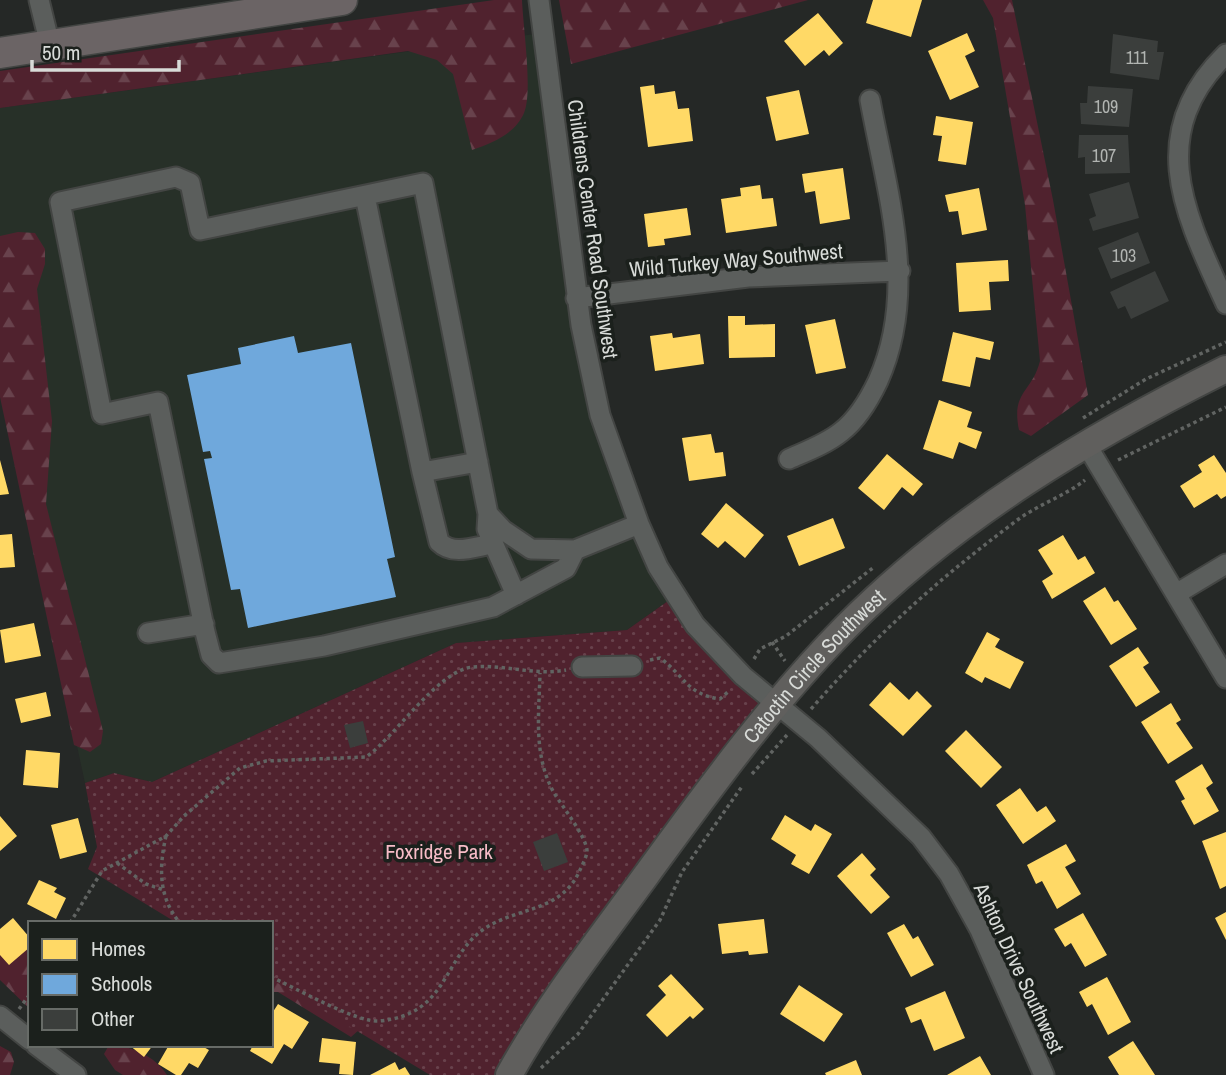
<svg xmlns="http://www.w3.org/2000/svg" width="1226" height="1075" font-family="'Archivo Narrow',sans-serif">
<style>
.built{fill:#273028}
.forest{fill:url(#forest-firs)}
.park{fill:url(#park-dots)}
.homes{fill:#ffd966}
.schools{fill:#6fa8dc}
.building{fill:#3b3e3c}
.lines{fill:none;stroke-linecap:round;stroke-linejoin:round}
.minor-casing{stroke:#434543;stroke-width:23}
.major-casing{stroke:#434543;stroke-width:30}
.highway-casing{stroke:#434543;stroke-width:33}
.path{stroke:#616462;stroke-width:3.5;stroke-dasharray:3.5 3.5;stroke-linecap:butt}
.minor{stroke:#5b5e5c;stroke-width:19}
.major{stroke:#605f5d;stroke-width:26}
.highway{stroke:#6b6465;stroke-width:30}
.labels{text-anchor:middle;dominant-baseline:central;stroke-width:7;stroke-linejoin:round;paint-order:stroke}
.number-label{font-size:18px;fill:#b1b4b1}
.street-label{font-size:21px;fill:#d8dbd8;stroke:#1b201c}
.park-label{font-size:21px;fill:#f7bcc7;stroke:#1b201c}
</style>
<defs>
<pattern id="forest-firs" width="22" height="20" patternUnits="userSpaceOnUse" patternTransform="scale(1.75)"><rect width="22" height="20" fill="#50222e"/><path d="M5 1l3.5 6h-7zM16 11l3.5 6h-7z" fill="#68424c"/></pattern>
<pattern id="park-dots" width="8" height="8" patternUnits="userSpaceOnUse" patternTransform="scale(1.75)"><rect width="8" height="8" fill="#50222e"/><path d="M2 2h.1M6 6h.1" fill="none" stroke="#68424c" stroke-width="1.8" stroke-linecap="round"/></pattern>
</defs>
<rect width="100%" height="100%" fill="#252826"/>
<path class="built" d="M542 33 600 415 675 596 627 630 456 643 152 782 114 773 85 783 0 389V108Z"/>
<path class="forest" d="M494 0H522C523 26 533 92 524 113 515 134 492 143 472 150L453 74 437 60 408 51 0 108V71Z
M559 0H808L571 64Z
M983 0H1012L1053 200 1088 395 1031 436 1019 430C1011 391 1032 393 1040 361L1025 205 993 18Z
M18 232 35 233 45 249V264L37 289 52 421 46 504 103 731 101 744 90 752 74 745 0 397V236Z
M30 947V1009L0 980V955Z
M271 972 360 1029 351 1037 278 992H271Z
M109 1045C130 1045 155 1056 167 1075H123L115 1070 104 1054Z
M0 1046 11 1052 14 1062 10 1075H0Z"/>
<path class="park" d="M675 596 775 703 510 1075H430L271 979V923H177L88 869 97 847 85 783 114 773 152 782 456 643 627 630Z"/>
<path class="homes" d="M873 0H922L911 37 866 23Z
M818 13 843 43 829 56 824 50 805 66 784 41Z
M967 33 975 51 965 56 979 87 950 100 928 51Z
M654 85 655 94 675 91 678 109 689 108 693 141 648 147 640 87Z
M799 90 809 134 776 141 766 97Z
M936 116 973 122 966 165 938 161 942 136 933 135Z
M843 168 850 219 820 224 815 191 805 193 802 174Z
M760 185 762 199 773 198 777 226 726 233 721 199 741 196 740 188Z
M979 188 987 230 962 235 958 211 949 212 945 195Z
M687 208 691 235 664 239 665 245 648 247 644 214Z
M1008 260 1009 281 989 282 991 310 959 312 956 263Z
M728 316H745V325L775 324V357L729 358Z
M835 319 846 368 816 374 805 325Z
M953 332 994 342 990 360 976 357 970 387 942 381Z
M672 333 673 338 700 334 704 364 655 371 650 336Z
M939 400 972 412 967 427 982 432 976 449 959 442 953 459 923 449Z
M711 434 715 453 723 452 726 476 689 481 682 438Z
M887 454 923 484 913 496 902 487 884 510 858 488Z
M1214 455 1226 473V496L1221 499 1217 494 1194 508 1180 486 1202 472 1198 465Z
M0 460 9 494 0 495Z
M726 503 764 535 745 558 725 541 718 548 701 534Z
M833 518 845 548 799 566 787 536Z
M12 534 15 567 0 568V535Z
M1063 535 1078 560 1085 556 1095 573 1052 599 1042 581 1053 574 1038 550Z
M1105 587 1114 602 1118 600 1137 629 1111 645 1083 601Z
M34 623 41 656 5 663 0 630Z
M987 632 1000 639 995 647 1024 662 1010 689 985 677 982 683 965 673Z
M1138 647 1149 663 1143 667 1160 692 1136 707 1109 666Z
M890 682 909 700 917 691 932 706 903 736 869 705Z
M46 692 51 716 21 723 15 699Z
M1171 703 1181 720 1176 723 1193 748 1168 764 1141 722Z
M966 730 1002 767 981 788 945 751Z
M26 750 60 753 58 788 23 785Z
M1202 764 1213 783 1206 788 1219 811 1194 825 1181 801 1185 799 1175 781Z
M1020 788 1037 812 1046 806 1056 821 1023 844 996 805Z
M785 815 811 831 815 824 832 834 809 874 791 864 796 855 771 839Z
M0 816 17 836 0 851Z
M78 818 87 852 60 859 51 825Z
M1226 832V886L1220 889 1202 841Z
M1066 844 1076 861 1065 867 1081 894 1057 909 1042 881 1036 884 1027 865Z
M862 853 876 869 870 875 890 897 871 914 837 876Z
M39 880 57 888 54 892 66 898 56 919 27 904Z
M1226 912V940L1215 918Z
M1083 913 1107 955 1085 967 1071 943 1065 947 1054 929Z
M13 918 30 938V947L9 965 0 955V929Z
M764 919 768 953 749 955 748 951 722 954 718 924Z
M904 924 913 939 918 936 934 965 911 977 887 933Z
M671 974 704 1009 693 1019 690 1016 667 1037 646 1015 666 995 658 986Z
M1107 977 1131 1022 1108 1035 1092 1004 1087 1007 1079 992Z
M799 985 843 1014 824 1042 780 1014Z
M945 991 965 1038 934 1051 921 1019 911 1023 905 1008Z
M278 1004 309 1022 292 1049 284 1044 272 1064 250 1051 253 1045H271V1015Z
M322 1038 356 1042 353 1075 339 1074 340 1064 319 1062Z
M1133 1041 1155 1075H1119L1108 1057Z
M129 1045H153L144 1057Z
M169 1045H200L209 1050 198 1068 189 1063 181 1075H176L158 1064Z
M980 1056 991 1075H947Z
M856 1060 862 1075H826L825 1073Z
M395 1062 399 1070 405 1067 410 1075H370Z"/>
<path class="schools" d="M294 336 298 353 351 343 395 557 387 559 396 597 248 628 240 589 231 590 204 459 212 458 210 451 203 452 187 375 241 364 238 348Z"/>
<path class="building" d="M1113 34 1158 41 1157 52H1164L1159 80 1110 73Z
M1088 86 1133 89 1129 127 1081 124 1080 103H1087Z
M1079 135H1128L1130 173 1085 174V157L1078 158Z
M1129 182 1139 218 1093 231 1089 219 1096 216 1089 194Z
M1138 232 1150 263 1111 279 1098 248Z
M1155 271 1169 301 1131 319 1125 306 1118 309 1110 292Z
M363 721 368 743 350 748 344 725Z
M557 833 568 862 544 871 533 842Z"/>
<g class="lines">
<g class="minor-casing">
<path id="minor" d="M39 0 50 45
M539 0 581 325 600 415 639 524 658 567 695 625 743 676 818 738 921 837 949 874 980 930 1044 1075
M1226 54C1143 135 1186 216 1226 304
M365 196 422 472 478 462
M576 298 748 277 900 271
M1086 444 1226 678
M789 459C807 451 826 444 841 432 858 419 869 400 878 381 919 290 887 193 870 100
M422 472 439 542C453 556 474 547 492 544
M488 514 503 530 531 549 575 550 639 524
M1176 594 1226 564
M516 595 487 529 488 514 423 183 200 230 190 183 176 177 60 202 102 414 158 402 205 632 211 655 219 663 324 646 493 607 566 568 575 550
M148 633 204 624
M582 667 632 666
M0 1016 30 1040
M36 1045 76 1075"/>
</g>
<g class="major-casing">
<g id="major">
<path id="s1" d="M509 1075C549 1003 599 940 647 874 709 789 772 702 846 627 955 517 1089 437 1226 369"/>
</g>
</g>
<g class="highway-casing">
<path id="highway" d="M0 53 342 0"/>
</g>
<path class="path" d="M1083 418 1146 379 1226 342
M1118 460 1226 407
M772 642 785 661
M754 659 760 649 786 636 874 567
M650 660 660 658C685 676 686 694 720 699L730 690
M811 709C877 634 936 581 1016 521 1037 505 1065 496 1085 480
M752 774 787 735
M166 836C159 867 158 897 180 923
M117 863 146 884 164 890
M70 923 102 871 166 836 184 816 240 768 266 761 366 757C396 736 438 670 473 667 505 664 534 676 566 670
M271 977C294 987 357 1023 379 1021 450 1015 442 955 487 927 520 907 561 911 579 872 582 866 586 858 587 852 588 839 562 806 554 793 533 755 539 715 540 673
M19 1009 30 994
M541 1068 578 1034 660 920 682 872 743 785"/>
<use href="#minor" class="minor"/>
<use href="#major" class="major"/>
<use href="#highway" class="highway"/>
</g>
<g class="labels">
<g class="number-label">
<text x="1137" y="57">111</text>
<text x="1106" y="106">109</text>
<text x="1104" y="155">107</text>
<text x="1124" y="255">103</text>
</g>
<g class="street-label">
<text transform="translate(593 229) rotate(82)">Childrens Center Road Southwest</text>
<text transform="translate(736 260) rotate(-5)">Wild Turkey Way Southwest</text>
<text stroke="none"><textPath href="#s1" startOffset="511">Catoctin Circle Southwest</textPath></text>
<text transform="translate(1019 968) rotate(65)">Ashton Drive Southwest</text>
</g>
<g class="park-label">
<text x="439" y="851">Foxridge Park</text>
</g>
</g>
<rect x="28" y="921" width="245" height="126" fill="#1b201c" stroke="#676b67" stroke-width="2"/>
<rect x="42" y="939" width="35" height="21" fill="#ffd966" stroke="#676b67" stroke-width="2"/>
<text x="91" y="956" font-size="21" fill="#d8dbd8">Homes</text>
<rect x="42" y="974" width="35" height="21" fill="#6fa8dc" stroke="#676b67" stroke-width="2"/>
<text x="91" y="991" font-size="21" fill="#d8dbd8">Schools</text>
<rect x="42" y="1009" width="35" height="21" fill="#3b3e3c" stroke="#676b67" stroke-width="2"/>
<text x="91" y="1026" font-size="21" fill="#d8dbd8">Other</text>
<path d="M32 60v10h147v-10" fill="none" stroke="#d8dbd8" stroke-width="3.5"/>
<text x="42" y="60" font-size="21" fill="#d8dbd8" stroke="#1b201c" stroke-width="5" paint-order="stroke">50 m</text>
</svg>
